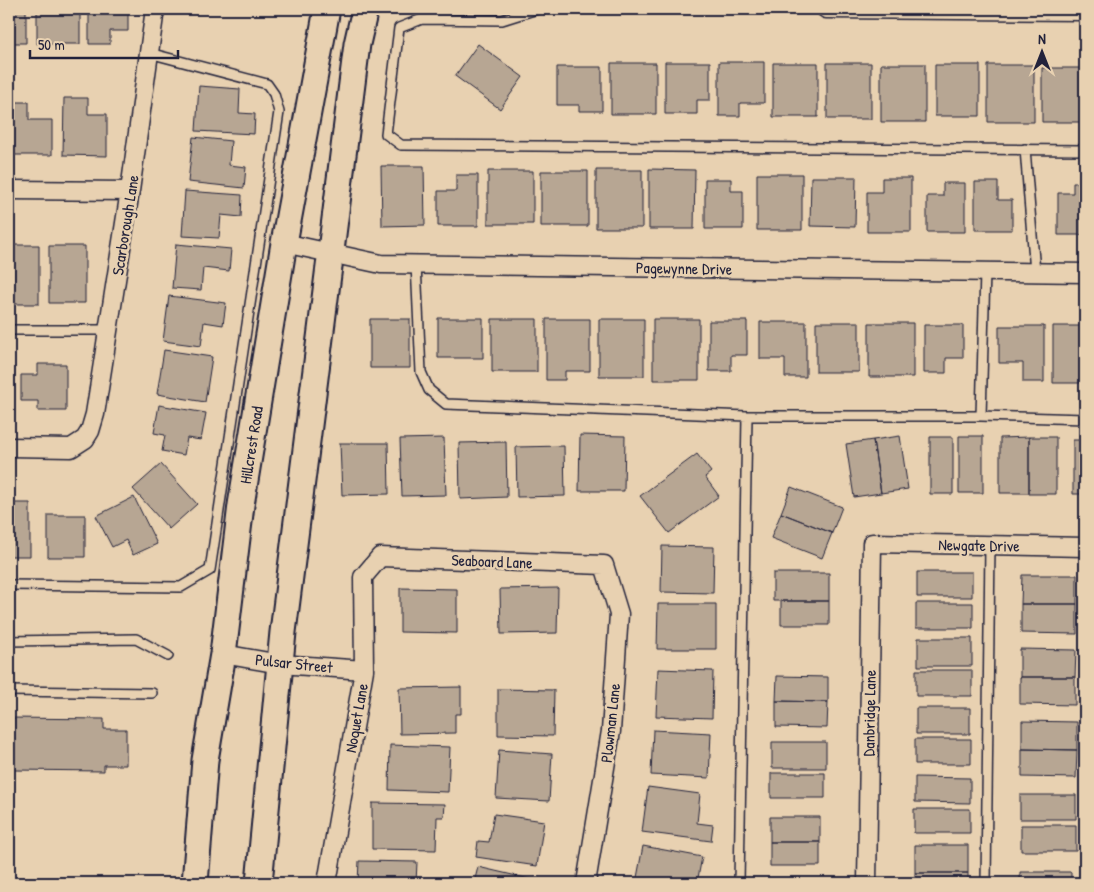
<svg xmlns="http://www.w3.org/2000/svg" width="1094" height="892" font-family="'Patrick Hand',sans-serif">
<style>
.building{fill:#b7a693;stroke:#22223b}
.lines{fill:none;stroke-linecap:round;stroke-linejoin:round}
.service-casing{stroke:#22223b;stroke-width:12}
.minor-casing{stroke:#22223b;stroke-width:21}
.secondary-casing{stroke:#22223b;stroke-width:29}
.service{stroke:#e8d1b1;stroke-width:9}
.minor{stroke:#e8d1b1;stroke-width:18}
.secondary{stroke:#e8d1b1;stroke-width:25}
.labels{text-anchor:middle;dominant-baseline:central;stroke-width:5;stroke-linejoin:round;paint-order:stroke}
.street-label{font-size:16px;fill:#22223b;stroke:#e8d1b1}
</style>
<rect width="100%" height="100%" fill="#e8d1b1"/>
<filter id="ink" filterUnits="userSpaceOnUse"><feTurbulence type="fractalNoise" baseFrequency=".02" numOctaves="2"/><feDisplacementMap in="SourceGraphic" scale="10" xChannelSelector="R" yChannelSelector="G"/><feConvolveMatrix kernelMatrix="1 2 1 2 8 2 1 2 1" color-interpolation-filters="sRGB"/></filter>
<g filter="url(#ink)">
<path class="building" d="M9 9H26V43H9Z
M37 9H80V44H37Z
M89 9H128V31H110V44H89Z
M478 44 523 77 500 109 455 76Z
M665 62H710V100H697V114H665Z
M719 62H764V103H740V116H719Z
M611 63H656V114H611Z
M773 63H818V117H773Z
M827 63H871V119H827Z
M881 64H925V122H881Z
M935 65H980V116H935Z
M988 65H1034V122H988Z
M557 67H602V111H579V105H557Z
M1042 68H1085V122H1042Z
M199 86 240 89 239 113 255 114 254 134 196 131Z
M64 98H88V114H107V156L63 155Z
M9 102H29V120H52V155H9Z
M193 137 231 141 229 165 246 167 244 188 188 182Z
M381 166H424L425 225 382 226Z
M649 169 695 170 694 229H649Z
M596 170H642V228H596Z
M488 171H533V224H488Z
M541 171H588V226H541Z
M757 174H802V230H757Z
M456 175H478V226H438V191H456Z
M811 177H856L855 227 810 226Z
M882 178H911V232H867V192H882Z
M705 179H731V191H743V229H705Z
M975 182H998V200H1012V230H975Z
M943 183H965V232H927V196H943Z
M1073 183H1085V235H1058V193H1073Z
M185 191 242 195 241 217 221 215 219 238 182 236Z
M176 244 231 249 229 271 203 268 201 290 172 288Z
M9 245H39V304H9Z
M49 246H85V303H49Z
M169 296 226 303 223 325 204 322 201 346 163 341Z
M438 318H483V358H438Z
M370 319H410V368H370Z
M492 319H537V372H492Z
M546 319H590V371H565V380H546Z
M599 319H644V376H599Z
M653 319H699V380H653Z
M709 321H747V355H731V371H709Z
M760 322H806V377H785V359H760Z
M816 322H859V372H816Z
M869 323H913V377H869Z
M924 325H963V358H946V373H924Z
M999 326H1044V382H1023V363H999Z
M1053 326H1085V383H1053Z
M164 350 212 357 205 402 157 394Z
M9 361H10V411H9Z
M38 364H66V411H38V401H21V375H38Z
M159 405 206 413 201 440 187 438 184 455 162 451 165 435 154 433Z
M580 435 625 436 624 491H579Z
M900 436 908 489 881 493 873 440Z
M959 436H983V493H959Z
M930 437H953V494H930Z
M1029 437V493H1000V438Z
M1029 437H1056V494H1029Z
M444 438 446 495 402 496 400 439Z
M873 440 881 493 854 497 846 444Z
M1073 440H1085V494H1073Z
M506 442 507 497 460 499 459 443Z
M340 443H388L389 494 342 495Z
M564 446 565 496 517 497 516 447Z
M697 454 711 472 705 477 719 496 669 533 640 496Z
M161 464 197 504 169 529 133 489Z
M791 487 842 507 832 533 781 513Z
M134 497 157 544 133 555 126 540 112 547 96 516Z
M9 503H30V556H9Z
M781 513 832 533 822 558 771 538Z
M48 515H85V557H48Z
M662 546 714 547 713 593 661 592Z
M917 572H972V597H917Z
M773 573H829V601H773Z
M1022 575H1077V604H1021Z
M400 588 457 589V633L400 632Z
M558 588 557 633 501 634 500 589Z
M781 601H829V625H781Z
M916 603H973V628H916Z
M658 604H716V649H657Z
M1021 604H1077V634L1021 633Z
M918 638H972V666H918Z
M1020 649 1076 650 1075 677H1020Z
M658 669 713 671 712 718 656 716Z
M916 670H972V696H916Z
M777 676 828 677V702L776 701Z
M1020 677H1075V705L1020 704Z
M461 687V714H455V733L400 734 399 688Z
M498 689 554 690 553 736 498 735Z
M776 701 828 702 827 728 776 727Z
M916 708H970V734H916Z
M9 718 104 719V729H126V765H104V771L14 770 9 775Z
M1022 721 1077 722V750L1022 749Z
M653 730 711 733 709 778 651 775Z
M915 739H971V764H915Z
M772 742H826V768H772Z
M390 745 450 747 448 792 389 790Z
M1022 749 1077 750 1076 778 1022 777Z
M499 750 552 754 549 801 496 798Z
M771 773H825V798H771Z
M915 777 970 778V803L915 802Z
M648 787 700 794 697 823 713 825 711 841 642 832Z
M1020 795H1076V819H1020Z
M372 803 445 804 444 817H437L436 850 372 849Z
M914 809H970V833H914Z
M494 814 544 821 537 866 476 857 478 841 489 842Z
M770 817H820V842H770Z
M1021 825H1076V851H1021Z
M770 842H820V866H770Z
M915 845H968V873H915Z
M643 846 702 857 697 883H636Z
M359 861 417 862 416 883H358Z
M478 867 534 880 533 883H474Z
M1020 872H1071V883H1020Z
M915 873H968V883H915Z"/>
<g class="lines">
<g class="service-casing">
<path id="service" d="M537 9 502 20 422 19 399 28 386 134 401 145 1085 150
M1025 149 1035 272
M416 264 421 372 429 390 446 404 747 416H981L1085 419
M9 330H108
M981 416 985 272
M9 585 181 587 210 570 279 112 274 94 267 84 149 53
M9 641 136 639 168 656
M9 691 152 693
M739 883 747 416
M986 883 990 545"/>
</g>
<g class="minor-casing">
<path id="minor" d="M826 9 1085 11
M9 190 130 191
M284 243 381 264 759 269 1085 273
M9 447 71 448 85 439 90 431 95 414 130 191 155 9
M223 654 280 664 364 670
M327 883 364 670 363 577 380 557 604 565 619 614 611 731 586 883
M867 883 872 543 1085 547"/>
</g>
<g class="secondary-casing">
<path id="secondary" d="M195 883 205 760 223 654 241 505 284 243 327 9
M259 883 283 632 357 44 365 9"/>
</g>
<use href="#service" class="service"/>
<use href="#minor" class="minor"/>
<use href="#secondary" class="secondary"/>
</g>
</g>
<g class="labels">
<g class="street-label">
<text transform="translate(125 225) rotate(-81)">Scarborough Lane</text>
<text transform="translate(684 268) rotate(1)">Pagewynne Drive</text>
<text transform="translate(251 445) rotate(-81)">Hillcrest Road</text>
<text transform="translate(979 545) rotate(1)">Newgate Drive</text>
<text transform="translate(492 561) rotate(2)">Seaboard Lane</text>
<text transform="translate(294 663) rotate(6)">Pulsar Street</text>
<text transform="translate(869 713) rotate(-89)">Danbridge Lane</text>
<text transform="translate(356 718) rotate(-80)">Noquet Lane</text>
<text transform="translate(610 723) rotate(-84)">Plowman Lane</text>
</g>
</g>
<rect width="1094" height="892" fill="none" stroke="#e8d1b1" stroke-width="30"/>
<rect x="15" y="15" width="1064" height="862" fill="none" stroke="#22223b" stroke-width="2" filter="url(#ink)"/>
<g transform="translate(1042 52)" stroke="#e8d1b1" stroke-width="4" paint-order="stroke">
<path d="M0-4L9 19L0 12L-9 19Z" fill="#22223b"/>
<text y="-8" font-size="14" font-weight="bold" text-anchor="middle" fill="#22223b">N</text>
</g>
<path d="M30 50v8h148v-8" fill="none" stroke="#22223b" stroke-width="2.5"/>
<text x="38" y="50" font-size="15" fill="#22223b" stroke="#e8d1b1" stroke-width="4" paint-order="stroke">50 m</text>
</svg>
